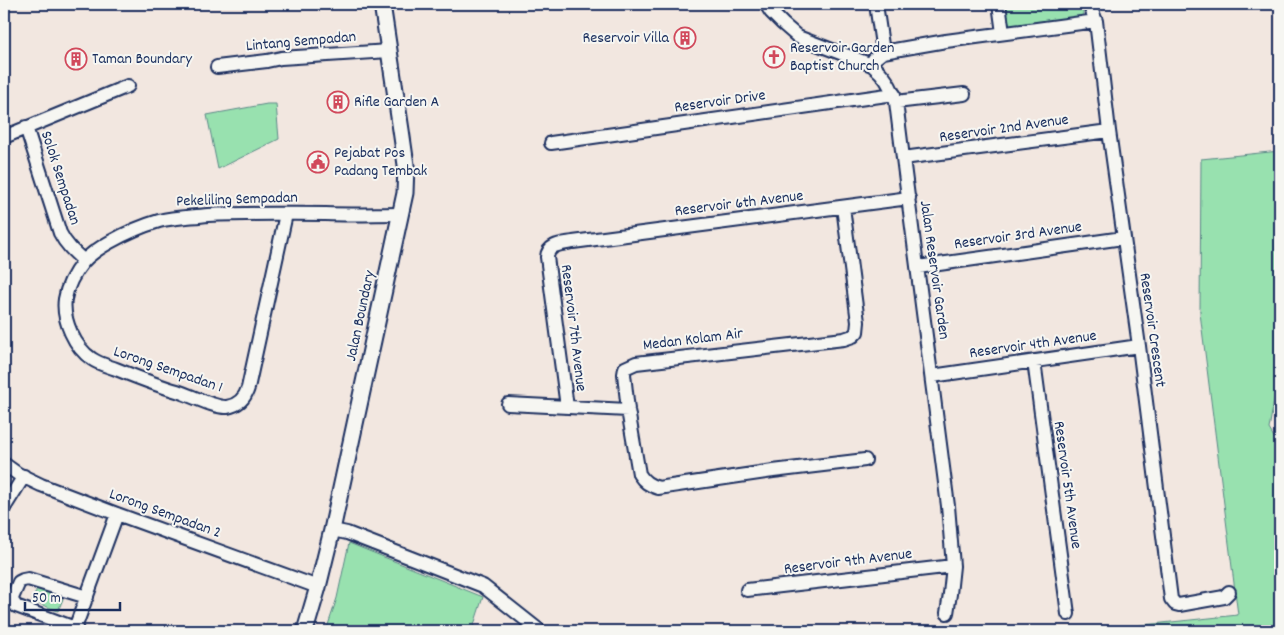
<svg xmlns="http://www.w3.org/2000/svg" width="1284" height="635" font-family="Dekko,sans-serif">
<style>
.green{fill:#98e1af;stroke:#5a8886}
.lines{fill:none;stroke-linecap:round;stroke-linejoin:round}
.minor-casing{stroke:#1b2f5e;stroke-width:16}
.tertiary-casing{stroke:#1b2f5e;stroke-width:19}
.minor{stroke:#f6f6f2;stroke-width:12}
.tertiary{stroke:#f6f6f2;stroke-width:15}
.labels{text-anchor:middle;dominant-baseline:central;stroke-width:4;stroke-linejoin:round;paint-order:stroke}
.poi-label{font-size:16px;fill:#1b2f5e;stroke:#f6f6f2;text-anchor:start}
.street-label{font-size:16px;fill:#1b2f5e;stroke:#f6f6f2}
</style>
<rect width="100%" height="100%" fill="#f2e7e0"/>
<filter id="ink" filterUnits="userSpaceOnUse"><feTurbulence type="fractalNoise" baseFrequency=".02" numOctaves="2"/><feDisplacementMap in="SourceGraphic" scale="10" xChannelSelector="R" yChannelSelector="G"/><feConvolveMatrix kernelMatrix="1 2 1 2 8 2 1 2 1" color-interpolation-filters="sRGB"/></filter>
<g filter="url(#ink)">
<path class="green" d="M1006 4H1079L1083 12V15L1079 17 1009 27Z
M267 104H276L279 139 218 169 207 115Z
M1280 151V366L1269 429 1280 447V631H1086L1238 615 1200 313 1201 159Z
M349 543 483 597 472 631H326L337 598Z
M37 589 63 599 58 611 32 601Z"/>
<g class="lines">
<g class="minor-casing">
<path id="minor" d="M766 4 771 12 783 24 798 37 872 65C885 75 892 87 896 102L903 158 948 506 953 566 950 594 947 613
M876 4 883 52
M999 4 1003 33
M1089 4 1096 21 1109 131 1139 346 1171 599 1175 604 1179 605 1224 597 1229 592
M872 65 874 59 883 52 946 41 1096 21
M217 67 267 61 281 58 389 51
M896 102 964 94
M26 127 60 233C66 245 74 252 84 261
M4 137 128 86
M551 143 894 94
M903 158 1109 131
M843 207 858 322 857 332 853 336 844 339 636 363 625 368 624 374 628 410 639 474C644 482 649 485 658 488L773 471 865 460
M286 214 248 388C245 398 239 405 227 407 215 408 190 395 177 391 156 385 136 377 116 369 108 366 99 364 92 359 75 348 62 320 65 299 67 286 75 272 83 262 90 254 101 247 110 242 126 233 142 226 159 221 175 217 192 217 208 215 247 213 286 214 326 214 351 215 376 214 401 214
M918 267 1123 238
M1034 361 1068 614
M932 376 1139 346
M508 404 628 410
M567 407 547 257C548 244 562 244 573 242L909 198
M4 464 18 474 41 485 117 514 318 587
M4 508 24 476
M332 530 347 533 483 586 540 631
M747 590 953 566
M75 628 16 606 13 602 12 598 19 582 23 580 28 579 87 597
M74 631 117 514"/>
</g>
<g class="tertiary-casing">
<path id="tertiary" d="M305 631 318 587 332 530 405 193 406 165 401 130 382 4"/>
</g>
<use href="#minor" class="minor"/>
<use href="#tertiary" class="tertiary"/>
</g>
</g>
<defs>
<g id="building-ring" transform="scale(1.125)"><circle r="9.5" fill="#f6f6f2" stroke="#d1495b" stroke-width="1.5"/><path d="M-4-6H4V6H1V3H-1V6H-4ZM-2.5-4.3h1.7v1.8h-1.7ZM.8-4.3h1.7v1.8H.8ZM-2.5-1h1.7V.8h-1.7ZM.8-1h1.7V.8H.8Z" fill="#d1495b"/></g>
<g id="church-ring" transform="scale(1.125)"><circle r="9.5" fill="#f6f6f2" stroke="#d1495b" stroke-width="1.5"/><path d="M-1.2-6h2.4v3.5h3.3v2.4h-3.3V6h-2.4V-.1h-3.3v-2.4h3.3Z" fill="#d1495b"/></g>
<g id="civic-ring" transform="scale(1.125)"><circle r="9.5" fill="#f6f6f2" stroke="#d1495b" stroke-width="1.5"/><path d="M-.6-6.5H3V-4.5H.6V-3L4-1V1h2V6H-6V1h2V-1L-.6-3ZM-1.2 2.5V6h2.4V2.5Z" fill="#d1495b"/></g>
</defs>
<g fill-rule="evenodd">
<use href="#building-ring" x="685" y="38"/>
<use href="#church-ring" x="774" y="57"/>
<use href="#building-ring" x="76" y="59"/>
<use href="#building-ring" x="338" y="102"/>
<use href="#civic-ring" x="318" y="162"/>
</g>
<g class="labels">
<g class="poi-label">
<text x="669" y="38" text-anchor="end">Reservoir Villa</text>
<text x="790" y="48">Reservoir Garden<tspan x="790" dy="18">Baptist Church</tspan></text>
<text x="92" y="59">Taman Boundary</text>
<text x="354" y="102">Rifle Garden A</text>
<text x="334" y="153">Pejabat Pos<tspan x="334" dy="18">Padang Tembak</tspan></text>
</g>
<g class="street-label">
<text transform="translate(301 42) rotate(-5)">Lintang Sempadan</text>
<text transform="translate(720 102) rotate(-8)">Reservoir Drive</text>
<text transform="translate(1004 129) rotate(-8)">Reservoir 2nd Avenue</text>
<text transform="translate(60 178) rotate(72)">Solok Sempadan</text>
<text transform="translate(237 200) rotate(-2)">Pekeliling Sempadan</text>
<text transform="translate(739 204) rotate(-7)">Reservoir 6th Avenue</text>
<text transform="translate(1018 236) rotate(-8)">Reservoir 3rd Avenue</text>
<text transform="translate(934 270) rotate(82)">Jalan Reservoir Garden</text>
<text transform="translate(361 316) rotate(-78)">Jalan Boundary</text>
<text transform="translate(573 328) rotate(83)">Reservoir 7th Avenue</text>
<text transform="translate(1152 330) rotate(82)">Reservoir Crescent</text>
<text transform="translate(693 340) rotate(-7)">Medan Kolam Air</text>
<text transform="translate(1033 345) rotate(-8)">Reservoir 4th Avenue</text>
<text transform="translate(168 370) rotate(19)">Lorong Sempadan 1</text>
<text transform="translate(1067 485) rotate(82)">Reservoir 5th Avenue</text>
<text transform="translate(165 514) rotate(20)">Lorong Sempadan 2</text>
<text transform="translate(848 562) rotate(-7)">Reservoir 9th Avenue</text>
</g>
</g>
<rect width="1284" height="635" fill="none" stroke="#f6f6f2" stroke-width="20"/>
<rect x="10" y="10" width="1264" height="615" fill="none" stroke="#1b2f5e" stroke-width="2" filter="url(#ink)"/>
<path d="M25 602v8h95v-8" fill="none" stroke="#1b2f5e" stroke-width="2.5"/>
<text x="32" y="602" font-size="15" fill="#1b2f5e" stroke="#f6f6f2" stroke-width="4" paint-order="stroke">50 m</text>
</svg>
